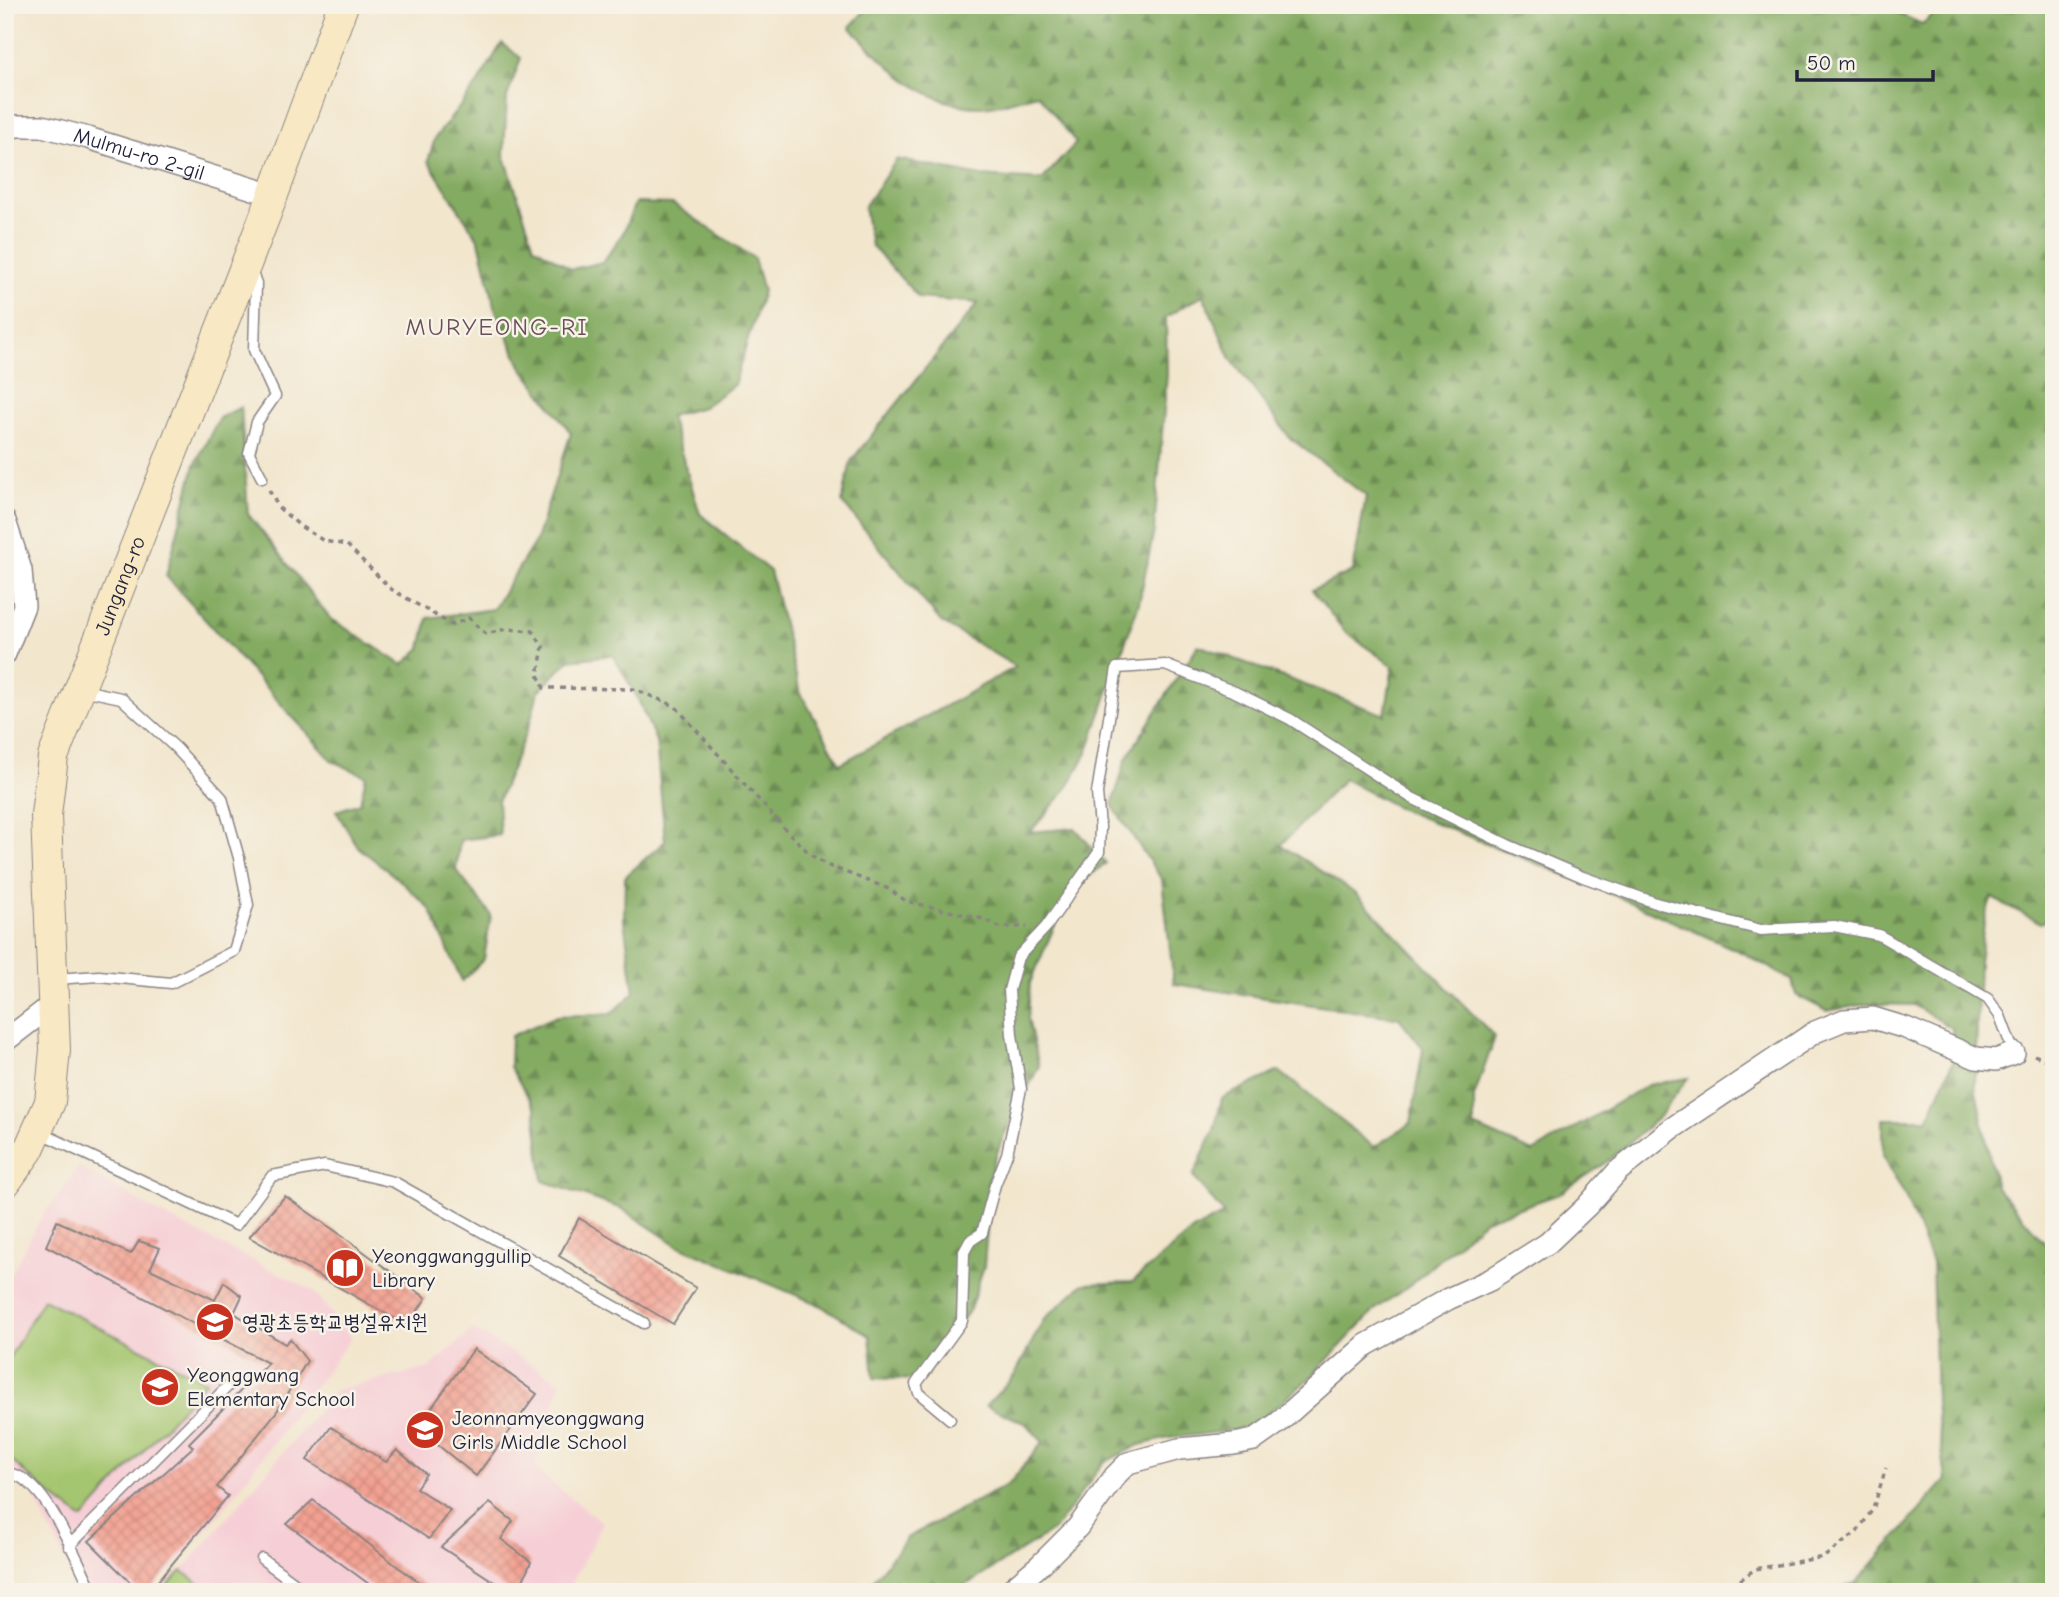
<svg xmlns="http://www.w3.org/2000/svg" width="2059" height="1597" font-family="'Comic Neue','Poor Story',sans-serif">
<style>
.built{fill:#f6cfd6}
.forest{fill:url(#forest-firs);stroke:#53664e;stroke-width:2}
.pitch{fill:#a5c66f;stroke:#647455;stroke-width:2}
.building{fill:url(#building-cross-hatch)}
.lines{fill:none;stroke-linecap:round;stroke-linejoin:round}
.lane-casing{stroke:#8a8484;stroke-width:13}
.street-casing{stroke:#8a8484;stroke-width:24}
.secondary-casing{stroke:#8a8484;stroke-width:32}
.path{stroke:#8a8484;stroke-width:3.5;stroke-dasharray:5 5;stroke-linecap:butt}
.lane{stroke:#fff;stroke-width:10}
.street{stroke:#fff;stroke-width:21}
.secondary{stroke:#f8e8c3;stroke-width:30}
.labels{text-anchor:middle;dominant-baseline:central;stroke-width:5;stroke-linejoin:round;paint-order:stroke}
.street-label{font-size:21px;fill:#22223b;stroke:#f7f3e8}
.poi-label{font-size:21px;fill:#22223b;stroke:#f7f3e8;text-anchor:start}
.quarter-label{font-size:24px;letter-spacing:2px;fill:#6b4e59;stroke:#f7f3e8}
</style>
<defs>
<pattern id="forest-firs" width="22" height="20" patternUnits="userSpaceOnUse" patternTransform="scale(1.75)"><rect width="22" height="20" fill="#84ab62"/><path d="M5 1l3.5 6h-7zM16 11l3.5 6h-7z" fill="#6c8b52"/></pattern>
<pattern id="building-cross-hatch" width="8" height="8" patternUnits="userSpaceOnUse" patternTransform="scale(1.75)"><rect width="8" height="8" fill="#f2a191"/><path d="M0 0l8 8M0 8l8-8" fill="none" stroke="#cf8a7e"/></pattern>
</defs>
<rect width="100%" height="100%" fill="#f7f3e8"/>
<filter id="ink" filterUnits="userSpaceOnUse"><feTurbulence type="fractalNoise" baseFrequency=".0143" numOctaves="2"/><feDisplacementMap in="SourceGraphic" scale="14" xChannelSelector="R" yChannelSelector="G"/><feConvolveMatrix kernelMatrix="1 2 1 2 8 2 1 2 1" color-interpolation-filters="sRGB"/></filter>
<filter id="wash" filterUnits="userSpaceOnUse"><feTurbulence type="fractalNoise" baseFrequency=".00686" numOctaves="4" result="noise"/><feDisplacementMap in="SourceGraphic" scale="28" xChannelSelector="R" yChannelSelector="G"/><feGaussianBlur stdDeviation="1.57" result="paint"/><feColorMatrix in="noise" values="0 0 0 0 0 0 0 0 0 0 0 0 0 0 0 0 0 1.4 0 .05"/><feComposite in="paint" operator="in"/></filter>
<g filter="url(#wash)">
<rect width="100%" height="100%" fill="#f2e6cd"/>
<path class="built" d="M79 1167 172 1220 312 1290 351 1338 220 1514 150 1592H81L26 1482 5 1484V1285L40 1220Z
M473 1329 561 1382 535 1469 603 1523 567 1592H154L190 1562 336 1390 429 1368Z"/>
<path class="forest" d="M870 5H1879L1922 24 1945 5H2054V917L2041 923 1992 898 1985 916 1979 962 1975 1086 1996 1187 2054 1253V1592H1816L1855 1584 1946 1480 1936 1405 1932 1263 1905 1196 1883 1155V1119H1928L1953 1061 1952 1028 1913 1005 1867 1004 1827 1011 1796 995 1792 980 1743 953 1605 891 1403 810 1344 779 1281 845 1356 894 1495 1037 1474 1097V1126L1533 1152 1648 1085 1688 1078 1657 1119 1608 1161 1559 1194 1485 1220 1409 1286 1376 1309 1310 1378 1254 1425 1229 1431 1169 1438 1139 1445 1103 1463 1055 1529 975 1580 951 1592H868L866 1589 908 1537 1009 1484 1043 1442 1025 1423 986 1406 1014 1376 1044 1319 1083 1284 1132 1282 1193 1230 1224 1214 1193 1176 1214 1130 1222 1098 1279 1071 1374 1147 1411 1123 1423 1048 1399 1018 1174 984 1162 880 1112 805 1126 759 1198 645 1385 715 1393 666 1345 632 1312 590 1353 571 1366 496 1290 438 1231 359 1203 295 1166 317 1167 374 1154 531 1139 603 1087 753 1066 790 1030 832 1075 828 1106 863 1069 892 1030 983 1028 1019 1039 1066 1003 1137 992 1167 984 1266 970 1309 922 1380 874 1378 870 1336 822 1306 677 1245 622 1209 543 1181 535 1108 510 1067 511 1036 557 1016 611 1014 634 993 624 920 625 877 665 841 656 741 637 697 613 655 569 660 538 692 530 723 498 801 500 835 460 840 456 870 491 915 484 959 462 981 430 909 403 883 357 846 336 811 360 803 366 776 332 761 166 576 195 464 219 418 241 407 248 514 330 618 403 665 421 648 428 618 493 609 536 540 571 433 521 366 496 311 479 241 428 161 435 138 476 86 502 43 521 58 507 97 504 154 534 246 572 269 603 262 623 233 635 203 673 204 754 258 763 291 734 385 703 407 670 416 700 514 770 571 800 692 840 764 1016 667 941 622 842 502 851 461 978 303 919 298 871 245 864 207 897 159 981 176 1042 180 1076 143 1038 94C1020 98 999 107 980 107 927 107 884 64 850 27Z"/>
<path class="pitch" d="M43 1299 206 1381 83 1519 48 1493 5 1455V1365Z
M182 1571 210 1592H160Z"/>
<g id="blocks">
<path class="building" d="M285 1196 344 1237 426 1298 408 1326 249 1237Z
M579 1218 696 1288 673 1324 559 1256Z
M57 1221 131 1254 139 1241 160 1248 150 1269 215 1300 224 1282 242 1296 234 1313 285 1344 290 1339 307 1361 277 1411 217 1487 228 1496 149 1592H140L89 1541 193 1447 189 1443 268 1363 46 1246Z
M474 1349 537 1394 476 1476 417 1428Z
M331 1427 386 1462 397 1450 426 1474 416 1488 450 1510 429 1539 307 1460Z
M313 1500 398 1567 434 1592H380L287 1524Z
M490 1503 513 1521 501 1539 531 1562 518 1592H510L441 1547Z"/>
</g>
</g>
<g filter="url(#ink)">
<use href="#blocks" fill-opacity="0" stroke="#8a8484" stroke-width="2"/>
<g class="lines">
<g class="lane-casing">
<path id="lane" d="M250 269 256 283 254 350 275 396 257 422 249 453 262 478
M55 979 99 976 171 983 234 951 248 905 239 858 222 798 176 748 121 698 83 690
M39 1132 236 1225 272 1176 325 1166 394 1182 644 1323
M950 1419 919 1393 916 1384 962 1321 964 1252 970 1241 982 1233 995 1185 1007 1154 1021 1089 1012 1035 1009 990 1018 957 1046 927 1099 852 1100 827 1097 793 1117 668 1165 665 1235 692 1290 719 1412 798 1508 845 1583 877 1656 903 1761 930 1834 926 1879 935 1988 999 2000 1016 2014 1053
M5 1474C42 1470 75 1557 90 1586
M69 1546 227 1387
M262 1559 307 1592"/>
</g>
<g class="street-casing">
<g id="street">
<path id="s1" d="M5 132 14 126H42L88 138 273 195"/>
<path d="M5 521 21 570 24 606 5 654"/>
<path d="M5 1041 53 1004"/>
<path d="M1008 1592 1040 1565 1078 1527 1115 1476 1128 1463 1179 1449 1234 1444 1254 1440 1278 1423 1366 1345 1448 1299 1490 1280 1548 1243 1587 1206 1618 1171 1671 1129 1815 1032 1844 1020 1873 1018 1906 1028 1976 1058 1996 1060 2014 1053"/>
</g>
</g>
<g class="secondary-casing">
<g id="secondary">
<path id="s2" d="M5 1183 29 1149 50 1102 55 1050 46 815 53 757 270 203 343 5"/>
</g>
</g>
<path class="path" d="M269 490 279 508 300 526 324 541 347 545 391 589 452 625 469 618 486 634 506 629 533 631 543 647 538 675 544 688 634 689 675 706 783 827 811 855 829 866 889 889 906 901 983 919 999 927H1027
M2034 1055 2046 1060 2054 1067
M1724 1592 1755 1569 1824 1557 1857 1532 1873 1509 1886 1468"/>
<use href="#lane" class="lane"/>
<use href="#street" class="street"/>
<use href="#secondary" class="secondary"/>
</g>
</g>
<defs>
<g id="library-disc" transform="scale(2.0125)"><circle r="9.5" fill="#c8321e" stroke="#f7f3e8"/><path d="M-6-4Q-3-5.5-.7-3.5V5Q-3 3-6 4ZM6-4Q3-5.5 .7-3.5V5Q3 3 6 4Z" fill="#fff"/></g>
<g id="school-disc" transform="scale(2.0125)"><circle r="9.5" fill="#c8321e" stroke="#f7f3e8"/><path d="M0-5L7-2L0 1L-7-2ZM-4 1L0 2.5L4 1V4Q0 6-4 4Z" fill="#fff"/></g>
</defs>
<g fill-rule="evenodd">
<use href="#library-disc" x="345" y="1268"/>
<use href="#school-disc" x="215" y="1322"/>
<use href="#school-disc" x="160" y="1387"/>
<use href="#school-disc" x="425" y="1430"/>
</g>
<g class="labels">
<g class="street-label">
<text stroke="none"><textPath href="#s1" startOffset="140">Mulmu-ro 2-gil</textPath></text>
<text stroke="none"><textPath href="#s2" startOffset="623">Jungang-ro</textPath></text>
</g>
<g class="poi-label">
<text x="372" y="1256">Yeonggwanggullip<tspan x="372" dy="24">Library</tspan></text>
<text x="242" y="1322">영광초등학교병설유치원</text>
<text x="187" y="1375">Yeonggwang<tspan x="187" dy="24">Elementary School</tspan></text>
<text x="452" y="1418">Jeonnamyeonggwang<tspan x="452" dy="24">Girls Middle School</tspan></text>
</g>
<g class="quarter-label">
<text x="497" y="327">MURYEONG-RI</text>
</g>
</g>
<rect width="2059" height="1597" fill="none" stroke="#f7f3e8" stroke-width="28"/>
<path d="M1797 70v10h136v-10" fill="none" stroke="#22223b" stroke-width="3.5"/>
<text x="1807" y="70" font-size="21" fill="#22223b" stroke="#f7f3e8" stroke-width="5" paint-order="stroke">50 m</text>
</svg>
